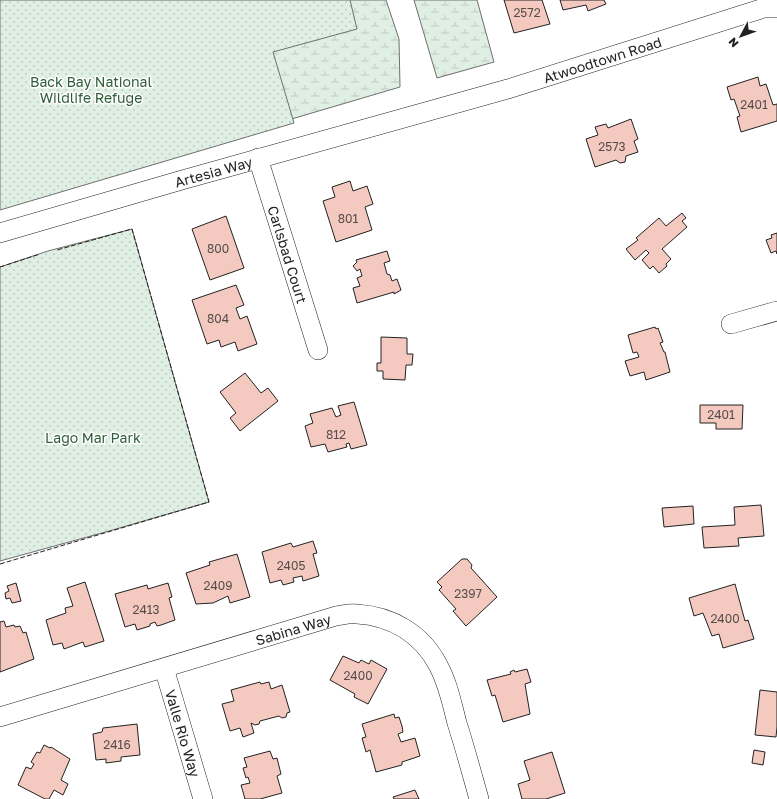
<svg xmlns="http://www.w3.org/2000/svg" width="777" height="799" font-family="'Golos Text',sans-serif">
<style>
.wetland{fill:url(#wetland-marsh);stroke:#6f6f6f}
.park{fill:url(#park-dots);stroke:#6f6f6f}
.building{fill:#f3c9c0;stroke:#222}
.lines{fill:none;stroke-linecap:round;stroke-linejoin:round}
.minor-casing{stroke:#222;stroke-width:20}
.minor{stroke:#fff;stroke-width:19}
.fence{stroke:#222;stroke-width:1;stroke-dasharray:5 2;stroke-linecap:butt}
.labels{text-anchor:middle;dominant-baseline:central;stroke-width:3;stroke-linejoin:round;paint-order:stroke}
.number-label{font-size:12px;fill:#564c4a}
.street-label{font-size:14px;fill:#222;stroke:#fff}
.park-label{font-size:14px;fill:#2f5e38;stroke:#fff}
</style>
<defs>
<pattern id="wetland-marsh" width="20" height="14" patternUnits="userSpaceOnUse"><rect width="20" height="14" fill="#e0efe3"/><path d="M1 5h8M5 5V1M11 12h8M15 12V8" fill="none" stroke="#c0cdc2"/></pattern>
<pattern id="park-dots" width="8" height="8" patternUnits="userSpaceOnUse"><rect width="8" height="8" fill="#e0efe3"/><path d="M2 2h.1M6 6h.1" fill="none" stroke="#c0cdc2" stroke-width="1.8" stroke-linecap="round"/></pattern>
</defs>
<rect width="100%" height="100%" fill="#fff"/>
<path class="wetland" d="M0 0H386L399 39 400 87 0 205Z
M414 0H477L494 62 437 78Z"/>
<path class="park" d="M0 0H350L357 29 273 52 294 123 0 210Z
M132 229 209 502 109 531 0 561V267L48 251Z"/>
<path class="building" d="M504 0H542L550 24 514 33Z
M560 0H604L606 4 588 11 586 5 563 10Z
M758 77 760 86 766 84 773 105 777 104V121L741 132 737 117 740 116 734 99 731 100 727 87Z
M631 119 638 139 634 141 638 152 626 156 625 162 620 163 616 160 595 167 586 139 598 135 595 127 606 124 608 128Z
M350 181 353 191 367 186 373 204 365 207 372 230 336 242 323 201 335 197 332 187Z
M682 213 686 218 682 221 687 227 662 249 671 259 666 264 667 266 659 273 653 266 650 269 642 260 649 253 646 250 635 260 626 249 638 240 636 238 659 218 666 226Z
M226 216 244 268 210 280 192 229Z
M777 233V254L776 251 771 253 766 240 772 238 771 235Z
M387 251 390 261 384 263 387 274 390 275 392 281 397 279 401 290 394 294V292L357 303 353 288 360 286 357 278 362 276 360 269 357 271 353 266 357 262 356 260Z
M236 285 244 305 236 308 240 319 247 316 257 344 238 351 235 342 221 347 219 340 207 344 192 300Z
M655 327 656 329 658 328 663 342 660 343 664 352H665L670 372 646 380 644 372 630 376 625 361 639 357 637 352 633 353 628 335Z
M381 337 407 338V354H413L412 365H406L405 380 383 379V371H377V363H381Z
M245 373 261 393 268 388 278 401 240 431 230 418 236 413 220 392Z
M354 402 367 445 351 449 349 443 346 444 347 447 328 452 325 444 311 447 305 426 313 423 310 414 332 408 336 417 341 415 338 406Z
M700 405H743L742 429H716V423H700Z
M761 505 764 536 738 538 739 546 704 548 702 527 735 525 734 507Z
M693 506 694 524 664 527 662 508Z
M313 541 317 553 313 554 319 576 303 581 302 576 293 578 294 582 283 585 281 580 270 583 262 552 291 543 293 547Z
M237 554 250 597 230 603 228 596 213 603 196 604 186 573 210 565 209 562Z
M462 559H467L472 565 471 568 497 597 466 626 453 611 456 609 439 590 442 587 437 582Z
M85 582 104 641 85 647 83 642 64 649 62 643 53 645 46 620 66 613 65 608 73 606 67 588Z
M16 583 21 601 12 603 10 598 6 599 5 593 9 591 7 586Z
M168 583 172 597 169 598 175 620 161 625 157 626 155 622 150 624V626L137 630 135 624 125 627 115 594 147 585 148 589Z
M735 584 745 621 748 620 754 639 723 648 719 634 712 636 703 613 694 616 689 598Z
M4 621 6 627 14 625 15 627 20 626 23 633 26 632 34 659 0 672V622Z
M343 656 359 663 361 660 369 664 371 660 387 669 368 704 354 697 355 694 330 680Z
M527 669 531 682 525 684 530 714 503 722 495 695 492 696 487 680 511 674 510 672 514 670 515 672Z
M260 682 261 684 269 682 271 689 282 685 290 712 287 713 286 717 282 718 279 716 260 721 259 724 255 725 251 723 254 733 243 737 240 728 230 731 222 704 234 701 231 690Z
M760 690 777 692V727L776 737 755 735Z
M394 714 395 718 399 717 402 726 403 732 398 734 401 742 415 738 420 756 402 762V765L376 772 370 750 366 752 362 738 366 737 362 724Z
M137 724 140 755 121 757V761L106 763V759L96 760 93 734 102 732 103 728Z
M44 745 50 748 51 747 70 759 61 780 68 784 63 795 54 790 49 799H45L18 785 26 767 31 769 34 764 31 762 37 752 40 753Z
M754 750 765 752 763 765 752 763Z
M270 751 273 759 277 758 281 774 277 776 282 793 260 799H245L241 785 250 783 248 777 246 778 243 768 247 767 244 758Z
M552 752 565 793 546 799H522L518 784 530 780 524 761Z
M415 790 419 799H394L393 797Z"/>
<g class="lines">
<g class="minor-casing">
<g id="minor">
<path id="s1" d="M258 158 318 350"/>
<path id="s2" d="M0 233 182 180 508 89 764 8H777"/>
<path d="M731 324 777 311"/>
<path id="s3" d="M164 668 203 799"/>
<path id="s4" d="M0 717 336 616C343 615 350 613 357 614 392 616 422 634 438 665 448 683 452 704 457 723 465 748 472 774 479 799"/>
</g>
</g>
<use href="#minor" class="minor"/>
<path class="fence" d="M0 267 40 254
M0 564 209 502 132 229 57 250"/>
</g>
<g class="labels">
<g class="number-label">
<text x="527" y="12">2572</text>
<text x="754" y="104">2401</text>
<text x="612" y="146">2573</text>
<text x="348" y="218">801</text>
<text x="218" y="248">800</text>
<text x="218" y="318">804</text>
<text x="721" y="414">2401</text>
<text x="336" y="434">812</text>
<text x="291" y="565">2405</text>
<text x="218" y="585">2409</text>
<text x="468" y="593">2397</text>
<text x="146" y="609">2413</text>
<text x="725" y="618">2400</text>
<text x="358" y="675">2400</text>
<text x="117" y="744">2416</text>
</g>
<g class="street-label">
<text stroke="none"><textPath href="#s2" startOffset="627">Atwoodtown Road</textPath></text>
<text stroke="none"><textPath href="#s2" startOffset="222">Artesia Way</textPath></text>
<text stroke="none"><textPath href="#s1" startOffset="101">Carlsbad Court</textPath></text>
<text stroke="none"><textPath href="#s4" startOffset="306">Sabina Way</textPath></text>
<text stroke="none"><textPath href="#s3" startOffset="68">Valle Rio Way</textPath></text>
</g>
<g class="park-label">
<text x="91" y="81">Back Bay National<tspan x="91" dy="16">Wildlife Refuge</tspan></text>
<text x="93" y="437">Lago Mar Park</text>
</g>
</g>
<g transform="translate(741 36) rotate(229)" stroke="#ffffff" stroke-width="3" paint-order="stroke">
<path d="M0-3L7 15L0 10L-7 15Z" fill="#222222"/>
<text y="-6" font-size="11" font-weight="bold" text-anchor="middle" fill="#222222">N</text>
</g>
</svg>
